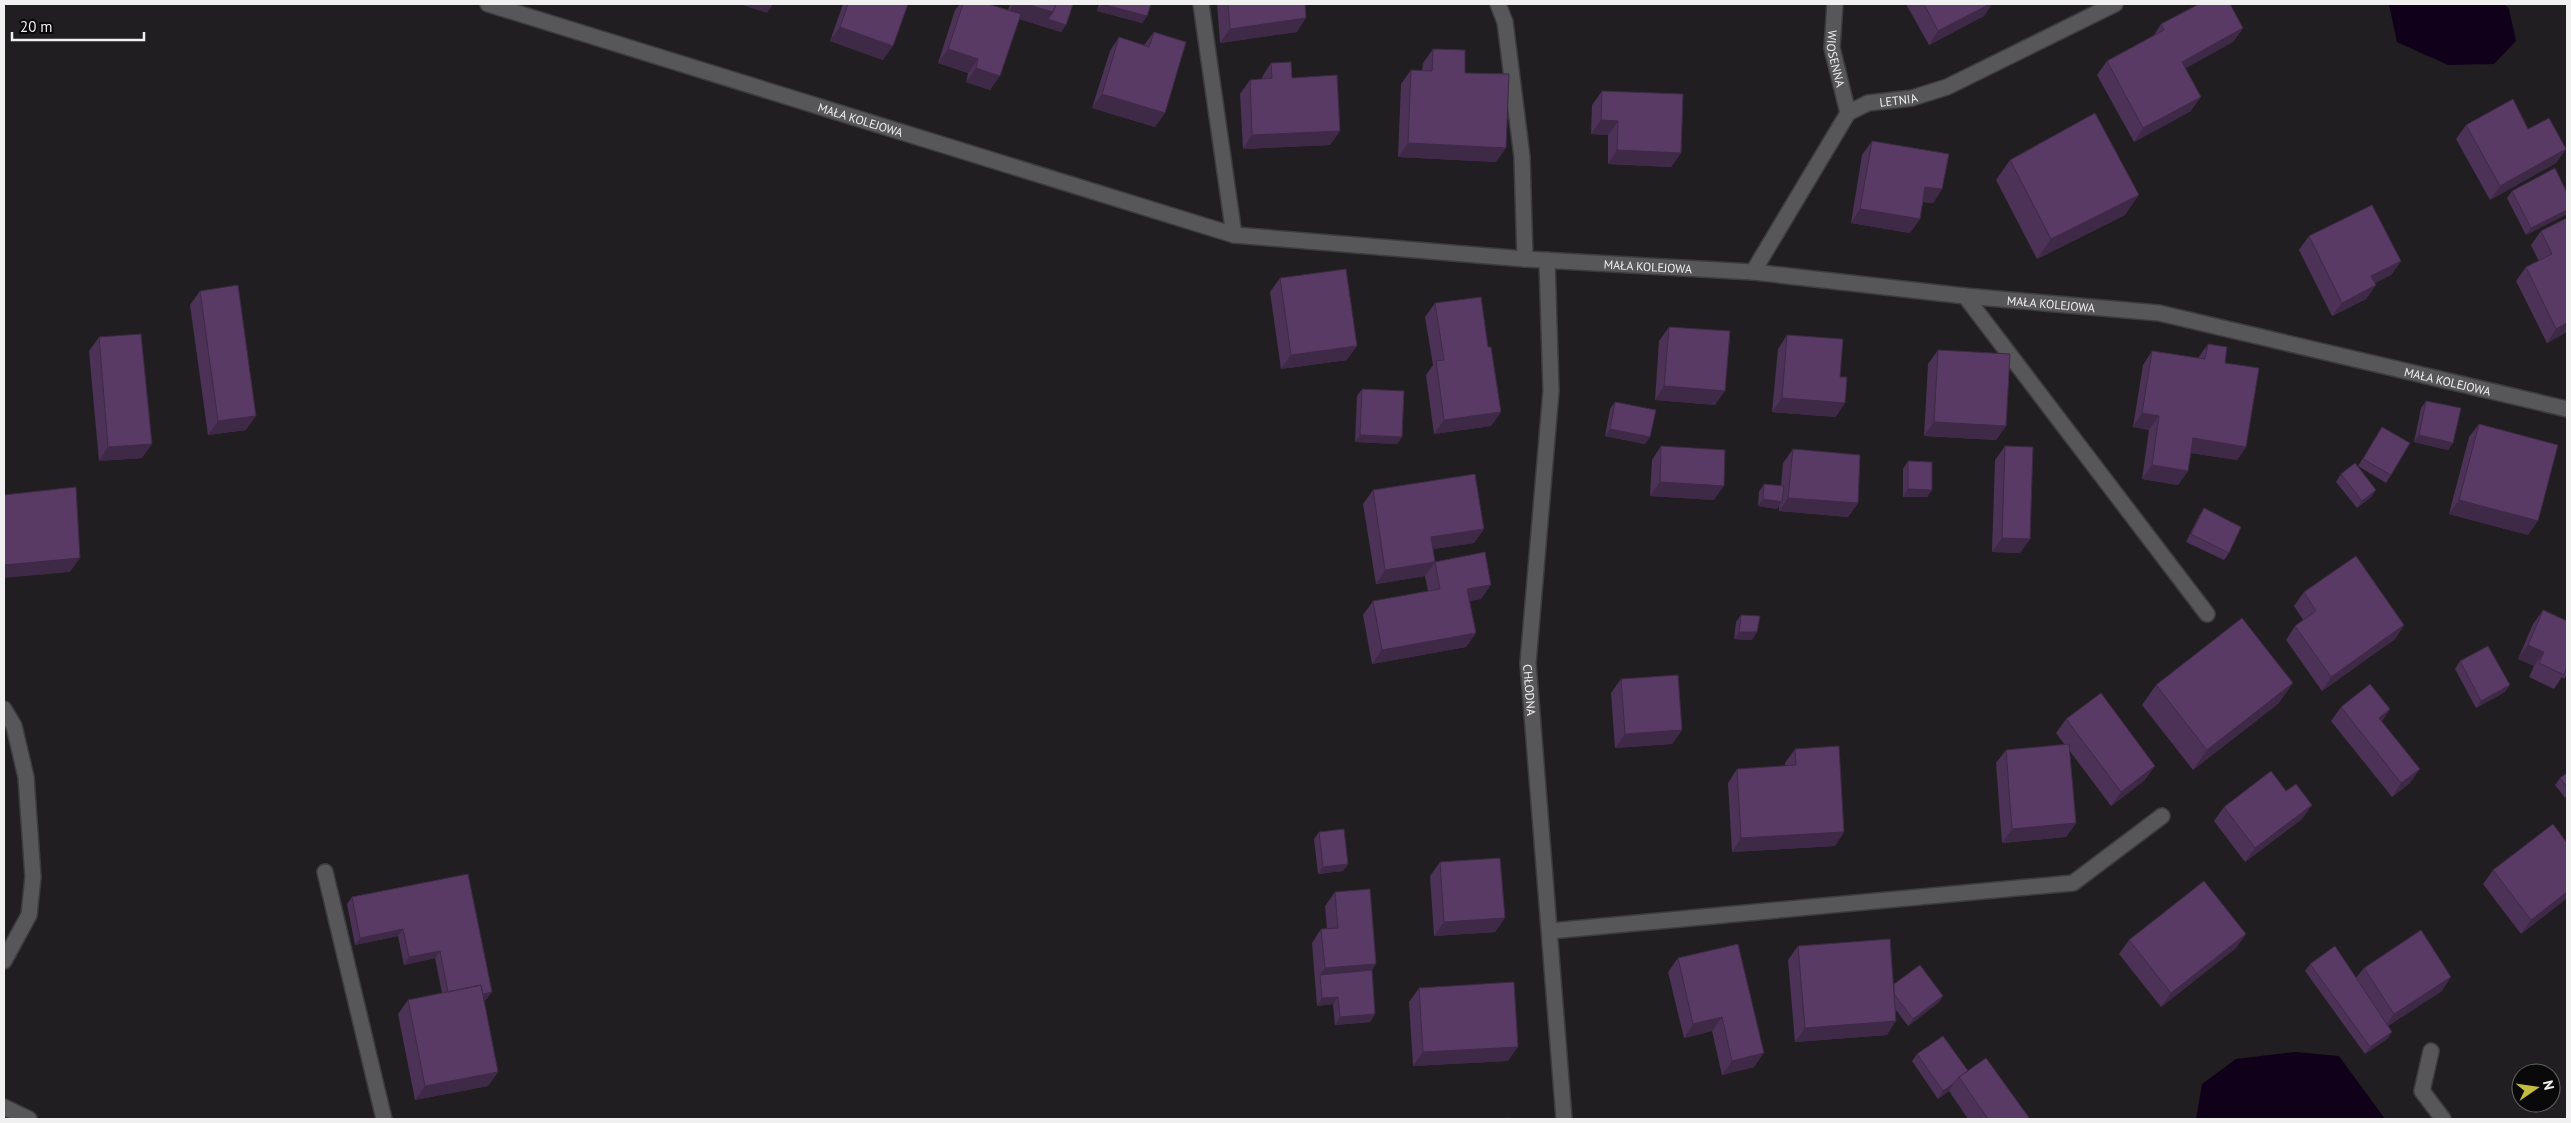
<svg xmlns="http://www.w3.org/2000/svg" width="2571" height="1123" font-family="'PT Sans',sans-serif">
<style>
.water{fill:#100019}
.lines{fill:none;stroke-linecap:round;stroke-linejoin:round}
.service-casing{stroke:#3d3b3d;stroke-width:18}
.minor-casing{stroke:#3d3b3d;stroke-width:18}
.secondary-casing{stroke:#3d3b3d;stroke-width:18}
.service{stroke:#575658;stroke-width:15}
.minor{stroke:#575658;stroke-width:15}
.secondary{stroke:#575658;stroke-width:15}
.wall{fill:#4c3256}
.shaded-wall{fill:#3e2946}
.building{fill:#583a64;stroke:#3e2946}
.labels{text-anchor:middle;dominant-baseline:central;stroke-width:4;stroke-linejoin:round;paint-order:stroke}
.street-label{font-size:12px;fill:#f1f0f1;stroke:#090909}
</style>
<rect width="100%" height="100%" fill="#201e20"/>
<path class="water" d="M2389 4H2504L2509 9 2516 41 2494 64 2448 65 2397 42Z
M2295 1052 2339 1056 2385 1119H2196L2202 1084 2236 1059Z"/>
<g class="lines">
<g class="service-casing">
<path id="service" d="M1201 4 1234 235
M1498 4 1505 22 1522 157 1525 259
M1965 296 2207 614
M4 709 14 726 26 777 33 877 29 915 4 961
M325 872 384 1119
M1550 931 2073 883 2162 816
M2431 1051 2422 1091 2443 1119"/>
</g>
<g class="minor-casing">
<g id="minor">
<path id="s1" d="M488 4 1234 235 1525 259 1753 272 1965 296 2159 313 2567 409"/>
<path id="s2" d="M1835 4 1832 48 1848 113"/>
<path id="s3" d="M1547 260 1551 391 1528 663 1564 1119"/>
<path id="s4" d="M1753 272 1848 113 1868 103 1912 98 1947 87 2115 4"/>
</g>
</g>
<g class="secondary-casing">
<path id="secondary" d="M4 1107 29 1119"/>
</g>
<use href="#service" class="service"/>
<use href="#minor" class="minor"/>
<use href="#secondary" class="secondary"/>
</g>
<path class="wall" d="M843 4H908L883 60 830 41Z
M960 4H988L1008 10 1010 4H1073L1066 25 1061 32 1019 19 990 90 966 82 968 73 938 63 955 10Z
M1099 4H1151L1147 16 1142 23 1097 11Z
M1217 4H1305L1297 32 1220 43Z
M1906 4H1992L1984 16 1929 45Z
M2161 24 2243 28 2233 42 2185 68 2191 111 2134 142 2097 75 2107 61 2153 37Z
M1154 32 1165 113 1155 127 1092 108 1110 51 1119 37 1144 45Z
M1433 49 1465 73 1496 162 1398 157 1401 84 1411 70 1422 71 1423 63Z
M1271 63 1292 78 1340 131 1330 145 1243 149 1240 94 1250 80 1262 79V77Z
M1602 91 1681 153 1671 167 1608 164V135L1591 134 1592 105Z
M2466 125 2528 129 2566 149 2556 163 2490 200 2456 139Z
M1872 141 1942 189 1933 203 1922 202 1920 219 1910 233 1851 223 1862 155Z
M2010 160 2125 215 2037 259 1996 180Z
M2512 191 2567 193V214L2526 235 2507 198Z
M2567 218V332L2547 343 2516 281 2526 267 2539 261 2531 245 2541 231Z
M2309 236 2401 261 2391 275 2375 283 2376 285 2366 299 2332 316 2299 250Z
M1280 278 1347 360 1281 369 1270 292Z
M200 291 246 430 208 435 190 305Z
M1435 303 1488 347 1501 412 1491 426 1434 434 1426 375 1433 365 1425 317Z
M1669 327 1715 405 1655 400 1659 341Z
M1787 335 1836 417 1772 412 1778 349Z
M99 337 142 458 99 461 89 351Z
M2208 344 2225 363 2246 447 2237 460 2191 453 2188 471 2178 485 2142 479 2149 430 2133 427 2143 365 2152 351 2198 358Z
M1938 350 2006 426 1996 440 1924 436 1928 364Z
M1362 389 1402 437 1397 444 1355 442 1357 396Z
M2426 401 2453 443 2448 450 2414 442 2421 408Z
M1615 402 1645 444 1605 436 1610 409Z
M2479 424 2528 535 2449 514 2469 437Z
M2382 427 2391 475 2386 483 2358 466 2376 490 2371 497 2357 508 2336 482 2341 474 2358 466Z
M1661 446 1714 500 1650 496 1652 460Z
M2005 446 2030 539 2020 553 1992 552 1995 460Z
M1793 449 1858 503 1848 517 1779 511V505L1777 509 1758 506 1759 492 1764 484 1781 486 1783 463Z
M1908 461 1932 490 1927 497H1903V469Z
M1373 490 1484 529 1474 543 1433 549 1435 562 1425 576 1376 584 1363 504Z
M2204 508 2229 553 2224 560 2186 542 2199 516Z
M1435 562 1481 599 1469 601 1476 633 1466 647 1372 664 1363 615 1373 601 1428 591 1425 576Z
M2304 592 2404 625 2395 639 2322 691 2286 640 2295 626 2303 620 2294 606Z
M2543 610 2567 621V674L2564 679 2562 677 2554 689 2529 677 2534 666 2518 659 2533 624Z
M1741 615 1752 640 1734 639 1736 622Z
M2460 661 2505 692 2476 708 2455 669Z
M1621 679 1682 730 1672 744 1615 748 1611 693Z
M2156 685 2279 703 2193 770 2142 705Z
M2341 707 2382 722 2410 783 2392 797 2331 721Z
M2066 719 2145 780 2111 806 2069 750 2076 823 2066 837 2002 843 1996 763 2006 750 2065 745 2056 733Z
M1795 749 1844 832 1835 846 1732 852 1728 783 1737 769 1785 766V763Z
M2567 773V796L2565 798 2555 785 2560 778Z
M2286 791 2312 805 2302 819 2245 862 2214 821 2224 807Z
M1319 832 1348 864 1343 871 1318 874 1314 839Z
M1440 862 1505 918 1495 932 1434 936 1430 876Z
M2493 870 2567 898 2521 934 2483 884Z
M468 874 487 999 484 1000 498 1072 488 1086 415 1100 398 1014 408 1000 442 993 435 958 404 965 398 936 355 945 347 904 352 897Z
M1335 892 1372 971 1375 1014 1370 1022 1335 1025 1333 1004 1317 1006 1312 943 1321 929H1327L1325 906Z
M2246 934 2236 948 2161 1007 2119 954 2129 940Z
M1738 944 1754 1067 1722 1075 1712 1031 1684 1038 1668 972 1678 958Z
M1798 946 1894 984 1943 996 1938 1003 1908 1026 1896 1010 1887 1035 1795 1042 1788 960Z
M2310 964 2356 978 2364 968 2442 991 2388 1026 2392 1032 2387 1039 2365 1054 2305 971Z
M1419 988 1508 1061 1413 1066 1409 1002Z
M1917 1054 1968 1071 2030 1119H1968L1949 1091 1938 1099 1912 1061Z"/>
<path class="shaded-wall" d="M739 4H773L767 13Z
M1014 4H1026L1053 12 1043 26 1006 15Z
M1102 4 1147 16 1142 23 1097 11Z
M1990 4H1992L1984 16 1929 45 1938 31Z
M1306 18 1297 32 1220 43 1230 29Z
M1048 19 1066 25 1061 32 1043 26Z
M840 27 893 46 883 60 830 41Z
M2243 28 2233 42 2172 76 2182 62Z
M948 49 978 59 968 73 938 63Z
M976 68 1000 76 990 90 966 82Z
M1102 94 1165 113 1155 127 1092 108Z
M2201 97 2191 111 2134 142 2143 128Z
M1601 120 1618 121 1608 135 1591 134Z
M1340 131 1330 145 1243 149 1252 135Z
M1408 143 1506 148 1496 162 1398 157Z
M2566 149 2556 163 2490 200 2500 186Z
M1617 150 1681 153 1671 167 1608 164Z
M1925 187 1942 189 1933 203 1915 200Z
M2139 195 2125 215 2037 259 2051 239Z
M1860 209 1920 219 1910 233 1851 223Z
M2567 210V214L2526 235 2531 228Z
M2401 261 2391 275 2361 290 2371 276Z
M2376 285 2366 299 2332 316 2342 303Z
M2567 323V332L2547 343 2556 329Z
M1357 346 1347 360 1281 369 1291 355Z
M1664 386 1725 391 1715 405 1655 400Z
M1782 398 1845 403 1836 417 1772 412Z
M1501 412 1491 426 1434 434 1444 420Z
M2142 413 2159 416 2149 430 2133 427Z
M256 416 246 430 208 435 218 421Z
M1934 422 2006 426 1996 440 1924 436Z
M1610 429 1650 437 1645 444 1605 436Z
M1360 435 1402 437 1397 444 1355 442Z
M2419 435 2453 443 2448 450 2414 442Z
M2193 438 2246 447 2237 460 2183 452Z
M152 444 142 458 99 461 108 447Z
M2152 465 2188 471 2178 485 2142 479Z
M1660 482 1724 486 1714 500 1650 496Z
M1908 489 1932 490 1927 497H1903Z
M2376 490 2371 497 2357 508 2362 501Z
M1788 498 1858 503 1848 517 1779 511Z
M1763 499 1782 502 1777 509 1758 506Z
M2459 500 2538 521 2528 535 2449 514Z
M1484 529 1474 543 1421 551 1431 537Z
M2002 538 2030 539 2020 553 1992 552Z
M80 558 70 572 4 578V565Z
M1435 562 1425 576 1376 584 1385 570Z
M1491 585 1481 599 1457 603 1467 589Z
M2404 625 2395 639 2322 691 2331 677Z
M1739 632H1757L1752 640 1734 639Z
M1476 633 1466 647 1372 664 1382 650Z
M2528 645 2544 652 2534 666 2518 659Z
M2293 683 2279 703 2193 770 2207 750Z
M2510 685 2505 692 2476 708 2481 701Z
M2390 709 2381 723 2379 718Z
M1682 730 1672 744 1615 748 1625 734Z
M2155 766 2145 780 2111 806 2121 792Z
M2420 769 2410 783 2392 797 2401 783Z
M2312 805 2302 819 2245 862 2255 848Z
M2076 823 2066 837 2002 843 2012 829Z
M1844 832 1835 846 1732 852 1741 838Z
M1348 864 1343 871 1318 874 1323 867Z
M2567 892V898L2521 934 2531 920Z
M1505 918 1495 932 1434 936 1444 922Z
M403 929 398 936 355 945 360 938Z
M2246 934 2236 948 2161 1007 2171 993Z
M440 951 435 958 404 965 409 957Z
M1376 964 1367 978 1320 975 1315 982 1325 968Z
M2451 977 2442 991 2384 1028 2394 1014Z
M492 992 487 999 472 1002 477 995Z
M1943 996 1938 1003 1908 1026 1913 1019Z
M1338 997 1333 1004 1317 1006 1322 998Z
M1375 1014 1370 1022 1335 1025 1340 1017Z
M1722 1017 1712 1031 1684 1038 1693 1024Z
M1896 1021 1887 1035 1795 1042 1805 1028Z
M2392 1032 2387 1039 2365 1054 2370 1047Z
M1518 1047 1508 1061 1413 1066 1423 1052Z
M1764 1053 1754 1067 1722 1075 1732 1061Z
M498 1072 488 1086 415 1100 425 1086Z
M1954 1083 1949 1091 1938 1099 1943 1091Z"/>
<path class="building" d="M848 4H908L893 46 840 27Z
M963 4H988L1021 14 1000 76 976 68 978 59 948 49Z
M1026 4H1056L1053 12Z
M1056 4H1073L1066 25 1048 19 1053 12Z
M1102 4H1151L1147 16Z
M1228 4H1305L1306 18 1230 29Z
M1924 4H1990L1938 31Z
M2199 4H2230L2243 28 2182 62 2201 97 2143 128 2107 61 2164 30 2161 24Z
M1154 32 1186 42 1165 113 1102 94 1119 37 1149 47Z
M1433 49 1465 50V73L1509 74 1506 148 1408 143 1411 70 1432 71Z
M1291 62 1292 78 1337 75 1340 131 1252 135 1250 80 1272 78 1271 63Z
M1602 91 1683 94 1681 153 1617 150 1618 121 1601 120Z
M2513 99 2528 129 2549 118 2566 149 2500 186 2466 125Z
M2095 113 2139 195 2051 239 2010 160Z
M1872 141 1949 154 1942 189 1925 187 1920 219 1860 209Z
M2555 168 2567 193V210L2531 228 2512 191Z
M2372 205 2401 261 2371 276 2376 285 2342 303 2309 236Z
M2567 218V323L2556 329 2526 267 2552 254 2541 231Z
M1346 269 1357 346 1291 355 1280 278Z
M238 285 256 416 218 421 200 291Z
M1481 297 1488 347H1491L1501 412 1444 420 1436 361 1444 360 1435 303Z
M1669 327 1730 331 1725 391 1664 386Z
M141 334 152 444 108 447 99 337Z
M1787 335 1843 339 1840 377H1847L1845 403 1782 398Z
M2208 344 2227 347 2225 363 2259 368 2246 447 2193 438 2188 471 2152 465 2159 416 2142 413 2152 351 2205 359Z
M1938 350 2010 354 2006 426 1934 422Z
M1362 389 1404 391 1402 437 1360 435Z
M2426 401 2461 408 2453 443 2419 435Z
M1615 402 1656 410 1650 437 1610 429Z
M2479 424 2558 445 2538 521 2459 500Z
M2382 427 2410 443 2391 475 2363 459Z
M1661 446 1725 450 1724 486 1660 482Z
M2005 446 2033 447 2030 539 2002 538Z
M1793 449 1860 455 1858 503 1788 498Z
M1908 461 1932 462V490L1908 489Z
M2355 463 2376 490 2362 501 2341 474Z
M1475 474 1484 529 1431 537 1435 562 1385 570 1373 490Z
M1764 484 1784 486 1782 502 1763 499Z
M76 487 80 558 4 565V495Z
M2204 508 2241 527 2229 553 2191 534Z
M1485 552 1491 585 1467 589 1476 633 1382 650 1373 601 1440 589 1435 562Z
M2356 556 2404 625 2331 677 2295 626 2316 611 2304 592Z
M2543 610 2567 621V666L2564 675 2539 663 2544 652 2528 645Z
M1741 615 1760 616 1757 632H1739Z
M2242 618 2293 683 2207 750 2156 685Z
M2488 646 2510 685 2481 701 2460 661Z
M1678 675 1682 730 1625 734 1621 679Z
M2370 684 2390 709 2379 718 2420 769 2401 783 2341 707Z
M2101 693 2155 766 2121 792 2066 719Z
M2069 744 2076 823 2012 829 2006 750Z
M1839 746 1844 832 1741 838 1737 769 1796 765 1795 749Z
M2271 771 2286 791 2296 784 2312 805 2255 848 2224 807Z
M2567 773V787L2560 778Z
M2553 824 2567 843V892L2531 920 2493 870Z
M1344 829 1348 864 1323 867 1319 832Z
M1500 858 1505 918 1444 922 1440 862Z
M468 874 492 992 483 994 481 985 448 992 440 951 409 957 403 929 360 938 352 897Z
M2204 881 2246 934 2171 993 2129 940Z
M1370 889 1376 964 1325 968 1321 929 1338 928 1335 892Z
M2421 930 2451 977 2394 1014 2364 968Z
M1890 939 1896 1021 1805 1028 1798 946Z
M1738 944 1764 1053 1732 1061 1722 1017 1693 1024 1678 958Z
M2335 946 2392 1032 2370 1047 2310 964Z
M1920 965 1943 996 1913 1019 1894 994V984Z
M1372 970 1375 1014 1340 1017 1338 997 1322 998 1320 975Z
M1514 982 1518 1047 1423 1052 1419 988Z
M481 985 498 1072 425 1086 408 1000Z
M1943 1036 1968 1071 1959 1077 1954 1083 1943 1091 1917 1054Z
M1986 1058 2030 1119H1988L1959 1077Z
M1511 1118V1119H1493Z"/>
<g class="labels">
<g class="street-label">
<text stroke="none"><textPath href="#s2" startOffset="55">WIOSENNA</textPath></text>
<text stroke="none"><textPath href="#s4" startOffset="238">LETNIA</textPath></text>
<text stroke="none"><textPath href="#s1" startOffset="390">MAŁA KOLEJOWA</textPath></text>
<text stroke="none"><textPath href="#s1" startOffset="1196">MAŁA KOLEJOWA</textPath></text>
<text stroke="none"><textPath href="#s1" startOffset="1601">MAŁA KOLEJOWA</textPath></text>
<text stroke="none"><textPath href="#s1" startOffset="2006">MAŁA KOLEJOWA</textPath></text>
<text stroke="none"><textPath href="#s3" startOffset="431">CHŁODNA</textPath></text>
</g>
</g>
<rect width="2571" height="1123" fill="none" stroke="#f1f0f1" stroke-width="10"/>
<g transform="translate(2536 1088) rotate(77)"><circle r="24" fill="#090909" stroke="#666566"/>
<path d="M0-4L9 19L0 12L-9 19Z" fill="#c4bc3e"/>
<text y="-8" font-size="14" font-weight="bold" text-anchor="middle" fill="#f1f0f1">N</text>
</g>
<path d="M12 32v8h132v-8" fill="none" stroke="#f1f0f1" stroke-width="2.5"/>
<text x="20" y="32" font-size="15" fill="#f1f0f1" stroke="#090909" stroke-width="4" paint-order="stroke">20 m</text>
</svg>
